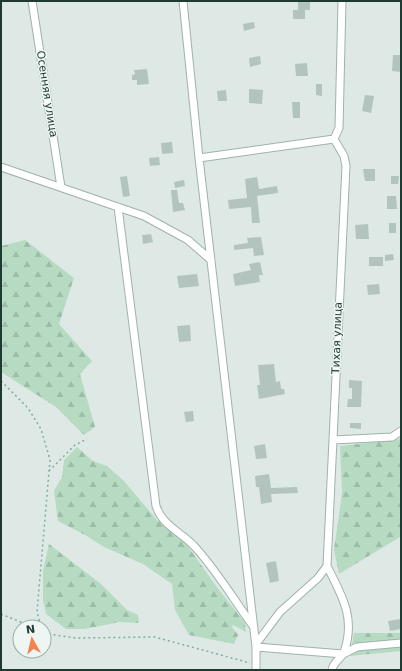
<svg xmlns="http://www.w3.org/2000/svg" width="402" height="671" font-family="'DejaVu Sans',sans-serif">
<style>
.forest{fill:url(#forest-firs)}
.building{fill:#b3c4be}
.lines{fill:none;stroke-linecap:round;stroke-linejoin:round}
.street-casing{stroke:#a1b1ac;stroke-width:9}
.path{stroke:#7eada1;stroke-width:1.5;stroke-dasharray:2 3;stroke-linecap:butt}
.street{stroke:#fff;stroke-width:7}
.labels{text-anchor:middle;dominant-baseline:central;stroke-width:3;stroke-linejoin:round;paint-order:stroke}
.street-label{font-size:11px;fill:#1f3933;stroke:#eef6f3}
</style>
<defs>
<pattern id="forest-firs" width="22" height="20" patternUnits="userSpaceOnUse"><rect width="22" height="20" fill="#b6dbc2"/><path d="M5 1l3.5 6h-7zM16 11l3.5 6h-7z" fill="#9cbda7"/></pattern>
</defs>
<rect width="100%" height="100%" fill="#dee9e5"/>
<path class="forest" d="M25 240 74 278 59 324 92 361 80 374 95 427 84 435 56 407 1 372V246Z
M401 439 400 537 339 574 334 550 342 493 340 446Z
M77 447 93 461 107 466 124 481 157 520 180 537 187 545 216 586 245 623 246 632 233 625 232 627 238 635 234 644 189 635 175 610 172 584 143 564 104 547 85 535 58 521 54 491 62 477 64 460Z
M49 544 101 584 127 610 138 615 139 623 120 622 84 629H66L46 614 43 600V571Z
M354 633H401V651L350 656Z"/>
<path class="building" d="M298 1H310V10H305V19H293V10H298Z
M254 22 255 28 244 31 243 24Z
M393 55H401V72L392 71Z
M260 56 261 64 250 67 249 58Z
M307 63 308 76H296L295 64Z
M147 69 149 84 137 85V80H132V75L135 74 134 70Z
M316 84H322V96L316 95Z
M249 89 263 90 262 104 249 103Z
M226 90 227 101H218L217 91Z
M365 95 374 96 371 113 362 111Z
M292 102H300V118H293Z
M172 142 173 153 162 154 161 143Z
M159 157 160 165 150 166 149 158Z
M363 169H375V181H365Z
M127 176 130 196 123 197 120 177Z
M391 176H399L398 184H391Z
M257 177 259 189 277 186 278 193 257 196 260 223H252L251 207 229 209 228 200 247 198 245 179Z
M184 180 185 186 175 188 174 182Z
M171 190H177L179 203H183L185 210 173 212Z
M387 196H396L397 209H387Z
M389 223H396V233H389Z
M368 224 369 239H356L355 225Z
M151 234 153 242 143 244 142 235Z
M261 237 264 255 254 256 253 248 234 250V245L248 243 247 238Z
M393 254 394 260 385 261V255Z
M369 257H383V266H369Z
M260 262 263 275H259L260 282 235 286 233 274 251 270 249 264Z
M197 274 199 286 179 288 177 276Z
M379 284 380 294 368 295 367 285Z
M190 325 191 341 179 342 177 326Z
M274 364 276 382 280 381 281 389H284L285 394 259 399 257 385H260L258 365Z
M349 380 362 381 361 407H347L348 399H352V388H349Z
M193 411 194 421 186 422 184 412Z
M350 423H361V429L350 428Z
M265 444 267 458 256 459 254 446Z
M269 474 271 488 297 487 298 493 271 494 272 502 261 504 259 487H256L255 476Z
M276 561 279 581 270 583 266 563Z
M401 619V629L390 631 388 621Z"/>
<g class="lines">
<g class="street-casing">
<path id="street" d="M32 1 61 187
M183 1 199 158 256 647V670
M199 158 334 139
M1 167 144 216 188 240 211 260
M118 207 156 506C163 527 182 532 195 547 217 571 234 600 253 626
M333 440 392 437 401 431
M256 644 280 612 318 578 327 566
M256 647 343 654 357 647 401 643
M332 670C333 662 341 659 344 652 356 618 342 596 327 566L346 166 344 156 334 139 339 128 342 1"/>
</g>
<path class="path" d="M1 381 28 408 41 429 50 460 37 612 41 627
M49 471 75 445 87 439
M1 614 33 627
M44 632 49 634 76 638 155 637 250 663"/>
<use href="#street" class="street"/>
</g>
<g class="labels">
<g class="street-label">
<text transform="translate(47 94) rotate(81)">Осенняя улица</text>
<text transform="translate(337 338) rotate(-88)">Тихая улица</text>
</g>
</g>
<rect width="402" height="671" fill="none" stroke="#1f3933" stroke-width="4"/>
<g transform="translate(32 639) rotate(352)"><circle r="19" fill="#eef6f3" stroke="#9baaa6"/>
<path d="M0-3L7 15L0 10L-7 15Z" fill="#f28454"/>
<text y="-6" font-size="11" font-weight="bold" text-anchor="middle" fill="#1f3933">N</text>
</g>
</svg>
